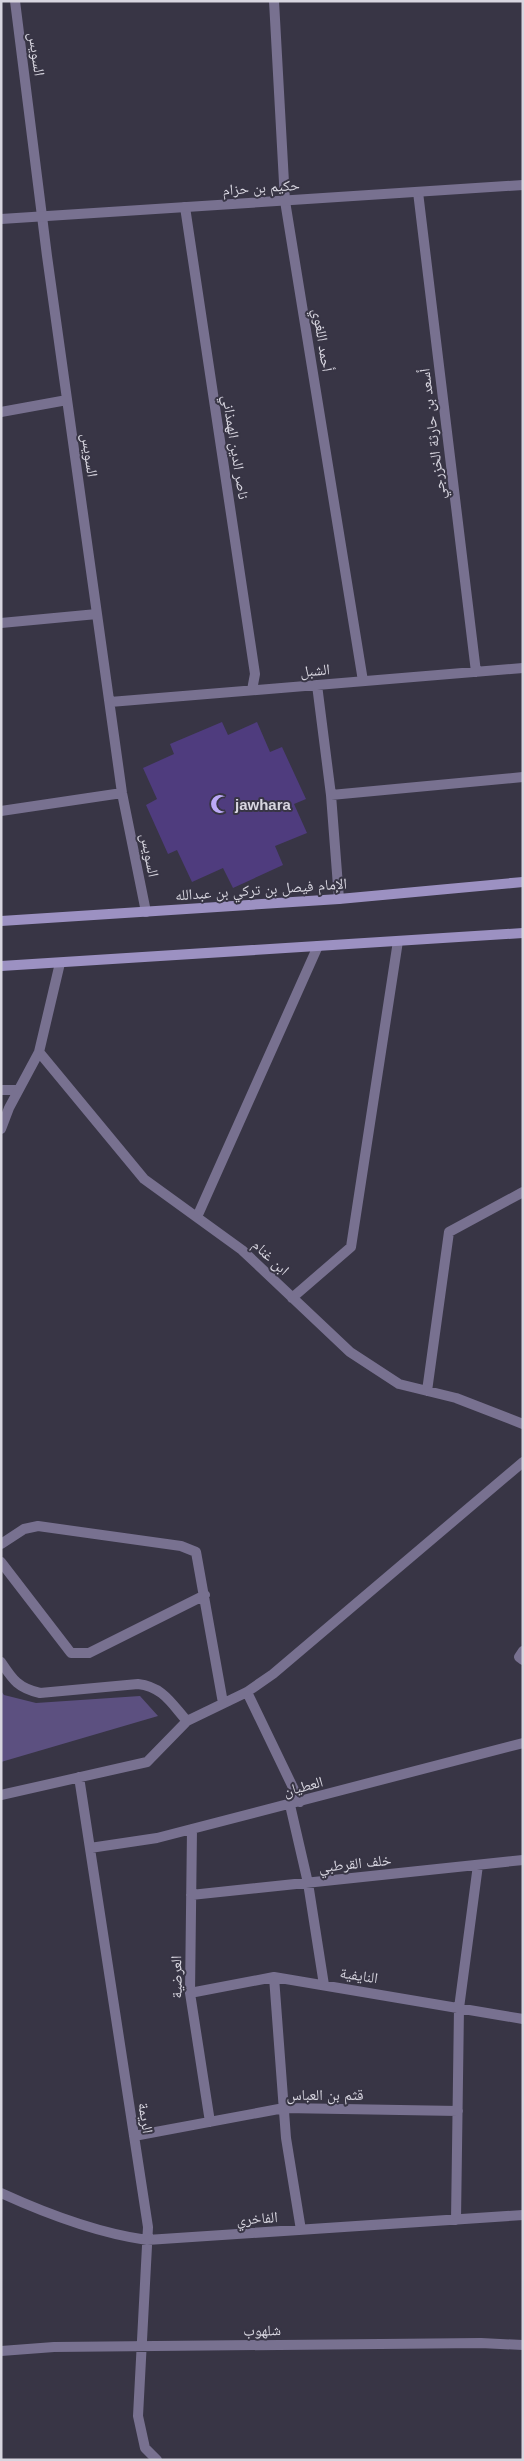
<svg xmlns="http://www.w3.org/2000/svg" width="524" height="2461" font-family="Helvetica,'Noto Naskh Arabic',sans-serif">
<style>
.green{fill:#5c5080}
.building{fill:#4f3c7e}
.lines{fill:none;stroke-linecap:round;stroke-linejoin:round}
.service{stroke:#787190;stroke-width:10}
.minor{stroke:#787190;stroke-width:10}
.tertiary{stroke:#787190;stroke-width:10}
.secondary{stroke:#9c91c2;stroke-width:10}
.labels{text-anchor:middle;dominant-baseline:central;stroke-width:4;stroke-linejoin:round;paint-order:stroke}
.street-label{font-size:15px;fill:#d8d6e0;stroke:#383545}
.poi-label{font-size:15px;font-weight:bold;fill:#d8d6e0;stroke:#383545;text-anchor:start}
</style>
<rect width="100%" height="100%" fill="#383545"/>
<path class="green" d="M1 1691 4 1695 36 1703 140 1696 158 1716 1 1762Z"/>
<path class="building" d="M222 722 228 735 257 722 270 752 282 747 306 799 294 804 307 833 275 846 283 865 233 888 223 868 192 882 177 850 168 854 146 805 157 799 143 768 174 754 170 744Z"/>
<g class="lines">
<path class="service" d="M1 1090H18"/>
<path class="minor" d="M15 1 47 256 122 793 146 912
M274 1 285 201 363 681
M418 192 476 672
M185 207 255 674 252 690
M1 412 67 400
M1 623 97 614
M317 685 331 795 339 899
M110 702 523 668
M331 795 523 777
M1 811 122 793
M39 1052 144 1179 242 1250 350 1352 399 1384 456 1398 523 1424
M1 1129 9 1108 39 1052 60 963
M197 1217 318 946
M292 1298 351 1247 398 941
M427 1391 449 1232 523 1192
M1 1544 24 1529 38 1526 181 1546 196 1552 223 1703
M1 1562 71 1653H89L205 1595
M523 1651 519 1657 523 1660
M1 1662C13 1680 18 1688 40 1693L138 1684C163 1687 171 1703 187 1721
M247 1692 300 1802
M79 1777 148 2227 138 2416 145 2448 157 2460
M1 1795 147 1762 187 1721 247 1692 273 1674 523 1462
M290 1805 308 1883 324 1985
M192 1829 190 1993 210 2122
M90 1848 157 1838 523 1743
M191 1895 523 1860
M274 1977 286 2138 301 2230
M190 1993 274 1977 523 2019
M134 2136 284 2108 458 2111
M1 2193C47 2214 97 2233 147 2240L523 2215
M456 2220 459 2008 478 1865
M1 2351 54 2347 481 2343 523 2345"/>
<path class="tertiary" d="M1 219 523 185"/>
<path class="secondary" d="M1 921 339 899 523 882
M1 966 523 933"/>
</g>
<defs>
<g id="mosque-bare" transform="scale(1.5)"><path d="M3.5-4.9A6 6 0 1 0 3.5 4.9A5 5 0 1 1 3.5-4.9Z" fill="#bcaaf6" stroke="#383545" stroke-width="2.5" paint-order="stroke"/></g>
</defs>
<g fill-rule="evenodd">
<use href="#mosque-bare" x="220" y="804"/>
</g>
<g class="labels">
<g class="street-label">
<text transform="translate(37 54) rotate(82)">السويس</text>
<text transform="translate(261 187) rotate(-4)">حكيم بن حزام</text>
<text transform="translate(323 340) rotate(81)">أحمد اللغوي</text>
<text transform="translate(432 434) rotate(-97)">أسعد بن حارثة الخزرجي</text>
<text transform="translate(236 447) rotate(81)">ناصر الدين الهمذاني</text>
<text transform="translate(90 455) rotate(82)">السويس</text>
<text transform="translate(315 670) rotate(-5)">الشبل</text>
<text transform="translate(150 855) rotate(79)">السويس</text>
<text transform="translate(261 889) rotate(-4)">الإمام فيصل بن تركي بن عبدالله</text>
<text transform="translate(271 1257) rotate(43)">ابن غنام</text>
<text transform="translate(303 1786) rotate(-15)">العطيان</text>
<text transform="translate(355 1863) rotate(-6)">خلف القرطبي</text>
<text transform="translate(359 1975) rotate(9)">النايفية</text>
<text transform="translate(176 1977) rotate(-91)">العرضية</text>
<text x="325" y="2094">قثم بن العباس</text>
<text transform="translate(146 2118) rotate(81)">الريمة</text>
<text transform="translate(257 2218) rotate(-4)">الفاخري</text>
<text transform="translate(262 2330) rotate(-1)">شلهوب</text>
</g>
<g class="poi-label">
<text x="235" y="804">jawhara</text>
</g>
</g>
<rect width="524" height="2461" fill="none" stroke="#d8d6e0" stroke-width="5"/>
</svg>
